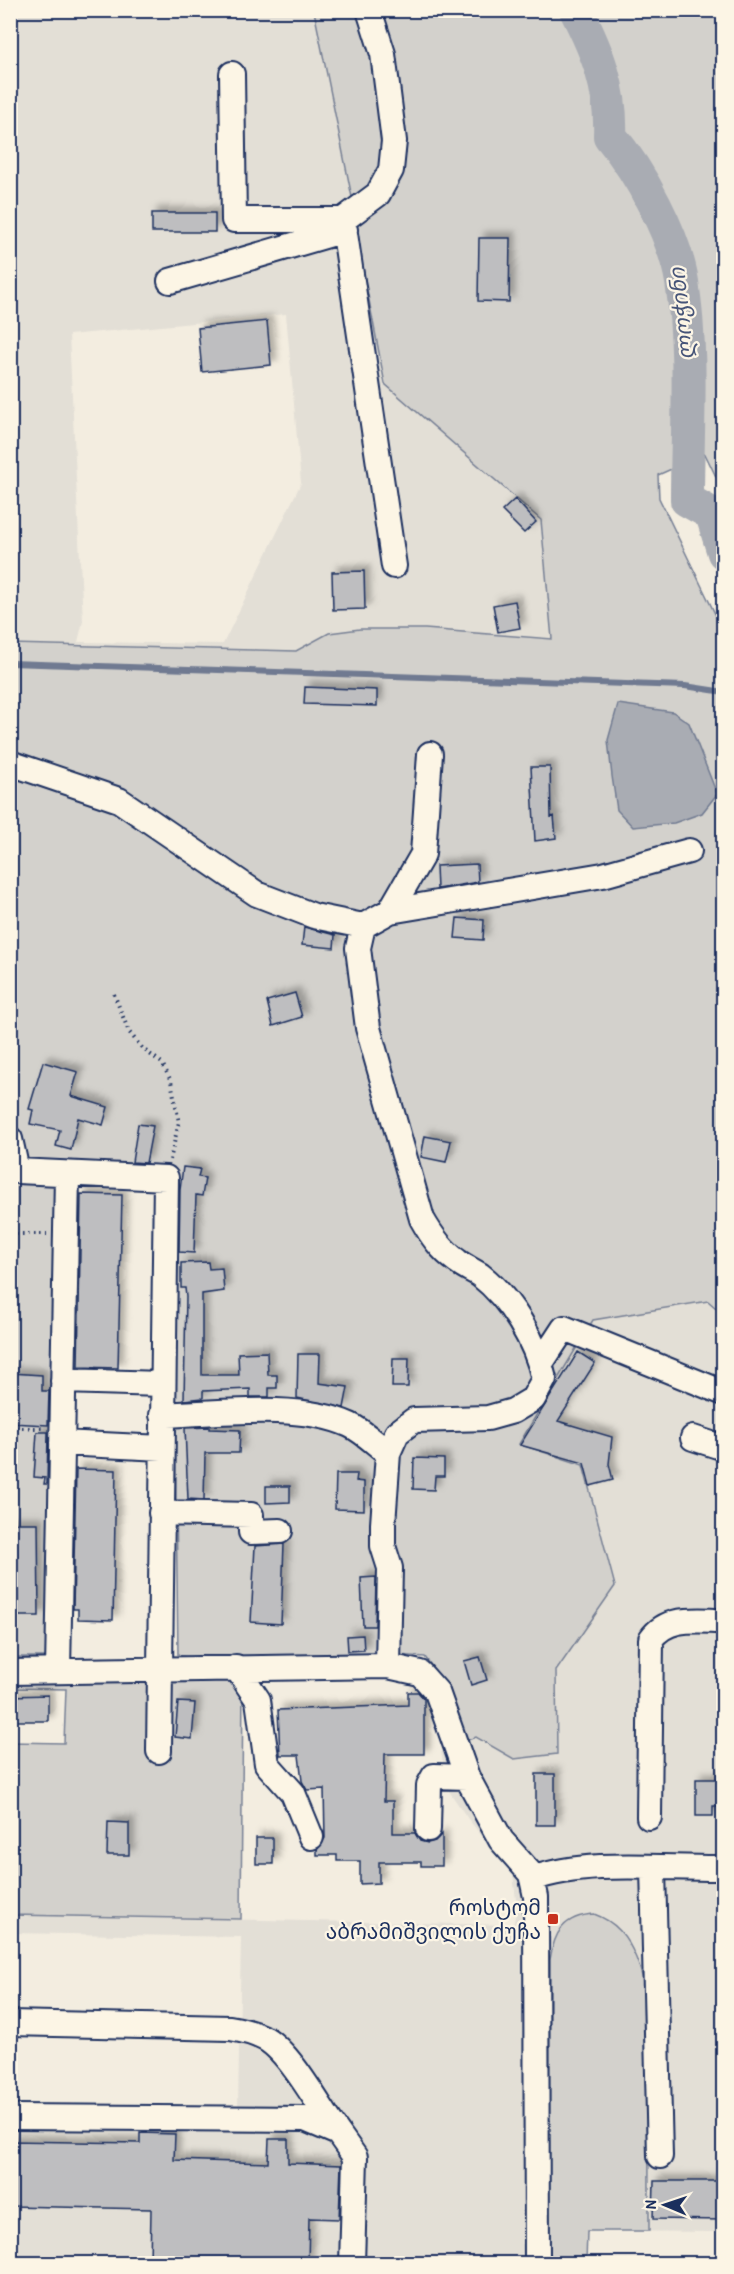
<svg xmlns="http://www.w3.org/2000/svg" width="734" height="2274" font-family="'Patrick Hand','Noto Sans Georgian',sans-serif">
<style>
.built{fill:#e3dfd6;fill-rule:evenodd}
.green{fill:#d3d1cc;stroke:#778095;stroke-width:1.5}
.water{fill:#a9acb3;stroke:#707a91;stroke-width:1.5}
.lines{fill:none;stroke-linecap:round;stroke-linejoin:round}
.stream{stroke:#707a91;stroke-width:6}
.river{stroke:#a9acb3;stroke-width:34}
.building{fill:#bebec0;stroke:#1b2f5e;stroke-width:1.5;filter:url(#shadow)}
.minor-casing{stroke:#1b2f5e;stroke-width:28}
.path{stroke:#1b2f5e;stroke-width:4;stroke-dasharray:1.5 4.5;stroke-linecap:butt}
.minor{stroke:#fcf5e5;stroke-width:24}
.poi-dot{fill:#c8321e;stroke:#fcf5e5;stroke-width:2}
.labels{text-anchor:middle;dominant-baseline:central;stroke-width:4.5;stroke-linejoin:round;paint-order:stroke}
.poi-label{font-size:21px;fill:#1b2f5e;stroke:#fcf5e5;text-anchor:end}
.water-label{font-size:22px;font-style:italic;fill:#465478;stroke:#fcf5e5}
</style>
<defs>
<filter id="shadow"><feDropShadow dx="5.5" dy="-5.5" stdDeviation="3" flood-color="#0004"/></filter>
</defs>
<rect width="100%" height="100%" fill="#f3ede0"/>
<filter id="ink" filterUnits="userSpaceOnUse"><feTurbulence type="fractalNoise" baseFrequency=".0167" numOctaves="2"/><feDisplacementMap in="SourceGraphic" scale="12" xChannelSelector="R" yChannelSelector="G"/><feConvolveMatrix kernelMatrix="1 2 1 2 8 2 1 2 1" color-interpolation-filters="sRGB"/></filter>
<g filter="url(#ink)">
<path class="built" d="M11 11H314L354 207 385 384 541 520 552 640 425 629H360L329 633 296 651 11 644ZM286 314 301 483 223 644 78 642 83 621 69 335Z
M708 1301 723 1314V2232L587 2231 586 2264 11 2263V2105L238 2109 241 1937 11 1933V1915L513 1925 517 1909 513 1874 468 1819 449 1791 441 1752 476 1737 514 1759 557 1754 556 1671 615 1586 519 1444 593 1320Z"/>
<path class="green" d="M314 11H723V491L705 454 658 475 659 498 718 620 723 687V1314L708 1301 593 1320 519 1444 583 1465 615 1586 556 1671 557 1754 514 1759 476 1737 465 1741 446 1686 425 1657 396 1655 210 1662 178 1655 172 1174 61 1162 56 1657H11V644L296 651 329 633 360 629H425L552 639 541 520 385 384 355 227 354 207Z
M243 1678 241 1919 11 1915V1742L64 1743 66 1689 11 1688V1681Z
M594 1914C616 1922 627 1936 636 1958 652 1995 648 2040 648 2080 649 2130 649 2181 649 2231H587L586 2263 549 2264 550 1960C554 1932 564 1916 594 1914Z"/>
<path class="water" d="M618 704 673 712 689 723 717 794 702 813 674 823 633 827 617 810 612 776 608 740Z"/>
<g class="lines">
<path class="stream" d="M10 663 685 686 724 692"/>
<path class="river" d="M576 10C598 53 612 89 610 136 640 172 675 236 682 282 693 354 687 428 687 500L712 514 724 553"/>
</g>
<path class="building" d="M152 213H215V232H152Z
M479 238H510L509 302 478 301Z
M267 321 271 365 202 372 198 328Z
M515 499 536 522 524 533 502 511Z
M364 571 365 609 333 610 332 572Z
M515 601 520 628 498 632 493 605Z
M305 687 377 690V706L304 704Z
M531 767H550L551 817 554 816 556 838 535 841Z
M477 864 478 882 437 889 436 866Z
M457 918 484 920 483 940 455 938Z
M304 927 335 935 334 948 302 945Z
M295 993 302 1017 273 1026 267 1001Z
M43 1062 78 1072 71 1096 108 1107 103 1125 78 1118 71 1150 56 1146 60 1130 30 1124 33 1110 29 1109Z
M138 1124 153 1126 146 1163 132 1162Z
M425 1136 451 1141 446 1162 421 1157Z
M183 1167 200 1169 198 1177 205 1178 202 1196 196 1195 194 1253 179 1252 180 1190Z
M81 1194 122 1195 118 1368 78 1367Z
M208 1262 209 1269 222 1268 224 1291 202 1294V1375H239L238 1353 267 1352 268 1375H277V1388H269V1397H250V1389L203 1391V1398L184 1400 186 1297 185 1288H181V1263Z
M578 1352 595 1363 558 1421 612 1437 609 1464 613 1480 590 1486 584 1463 520 1445Z
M298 1354H320L319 1383 348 1387 344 1408 297 1398Z
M393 1358H409L408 1387H392Z
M10 1373 42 1375V1391H49L48 1425 10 1423Z
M209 1427V1429L240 1430 239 1453H205L204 1500 188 1499 185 1428Z
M37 1432H48L47 1484H44L45 1478 34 1477Z
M414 1458 444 1459V1476H435L434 1490 413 1489Z
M76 1469 116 1470 113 1620 78 1619V1609H73Z
M336 1474H357L356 1481 364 1482V1510L335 1509Z
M266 1486H290V1502L266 1503Z
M10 1523H38L39 1616H18L17 1556 16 1544H10Z
M284 1544 281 1624 251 1622 255 1546Z
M376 1577 375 1626H363L361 1578Z
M363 1635 364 1650 348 1651 347 1636Z
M480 1657 487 1680 471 1685 464 1661Z
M408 1692H418L424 1699V1754H385L384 1801H393V1833H415L420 1841 428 1843 435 1841 442 1834V1866H421V1862H379V1883L360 1884V1861H337V1855H317V1850L325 1838 324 1789 307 1790 302 1781 299 1755H280L278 1710 408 1705Z
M48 1695V1721H10V1696Z
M178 1702 195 1703 192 1739 175 1737Z
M536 1774H555V1825H536Z
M696 1779H723V1806H713V1816H696Z
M108 1822 129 1823V1855H107Z
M256 1838H273V1864H256Z
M140 2133 175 2134 174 2160 268 2163 269 2139H288V2163L341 2165 339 2219 309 2218 308 2264H150L151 2209 10 2206V2141L140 2143Z
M654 2181H723V2220L653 2219Z"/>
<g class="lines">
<g class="minor-casing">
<path id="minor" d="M232 74 234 220H343L378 194 391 170 394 141 383 54 369 10
M343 220 394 566
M170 281 345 230
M10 763 119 800 257 894 314 916 363 926
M390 911 423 854 430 754
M10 1139 17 1171 166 1178 159 1751
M541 1363 564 1328 724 1393
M63 1381 162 1384
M162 1415C216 1413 301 1402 350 1425 363 1431 376 1444 388 1453
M693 1438 724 1448
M62 1443 162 1448
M161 1513 251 1515V1532L280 1531
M388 1666 390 1568 383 1546V1524L388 1453 397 1433 414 1420 488 1418 513 1411 533 1399 544 1379C536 1342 511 1299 480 1275 473 1270 464 1267 457 1261 441 1250 431 1235 422 1219L368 1028 358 948 363 926 390 911 603 875 689 851
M236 1667 258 1700 267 1764 293 1793 311 1837
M58 1671 67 1175
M10 1672 388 1666 420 1673 437 1692 467 1777 501 1840 531 1874 536 1897 537 2264
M649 1817 651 1639C668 1615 697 1621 724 1621
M428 1829 429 1785 434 1776 467 1777
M653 1868 660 2156
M532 1879C589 1859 663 1869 724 1868
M10 2023 230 2028C243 2030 254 2033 266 2039 291 2054 320 2108 338 2133
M10 2117 305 2119 338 2133 355 2157 352 2264"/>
</g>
<path class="path" d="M114 994 129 1032 143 1049 162 1063 171 1081 179 1122 170 1160
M10 1234H47
M10 1428H44"/>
<use href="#minor" class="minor"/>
</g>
</g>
<rect class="poi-dot" x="547" y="1913" width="12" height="12" rx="3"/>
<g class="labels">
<g class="poi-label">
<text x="541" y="1907">როსტომ<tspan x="541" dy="24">აბრამიშვილის ქუჩა</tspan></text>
</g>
<g class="water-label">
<text transform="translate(681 314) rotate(-96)">ლოჭინი</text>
</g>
</g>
<rect width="734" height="2274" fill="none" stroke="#fcf5e5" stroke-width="36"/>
<rect x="18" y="18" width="698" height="2238" fill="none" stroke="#1b2f5e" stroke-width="2" filter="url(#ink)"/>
<g transform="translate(665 2205) rotate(272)" stroke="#fcf5e5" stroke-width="4.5" paint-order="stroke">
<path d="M0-4.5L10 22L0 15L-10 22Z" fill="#1b2f5e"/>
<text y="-9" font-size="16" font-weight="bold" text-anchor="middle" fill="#1b2f5e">N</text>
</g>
</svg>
